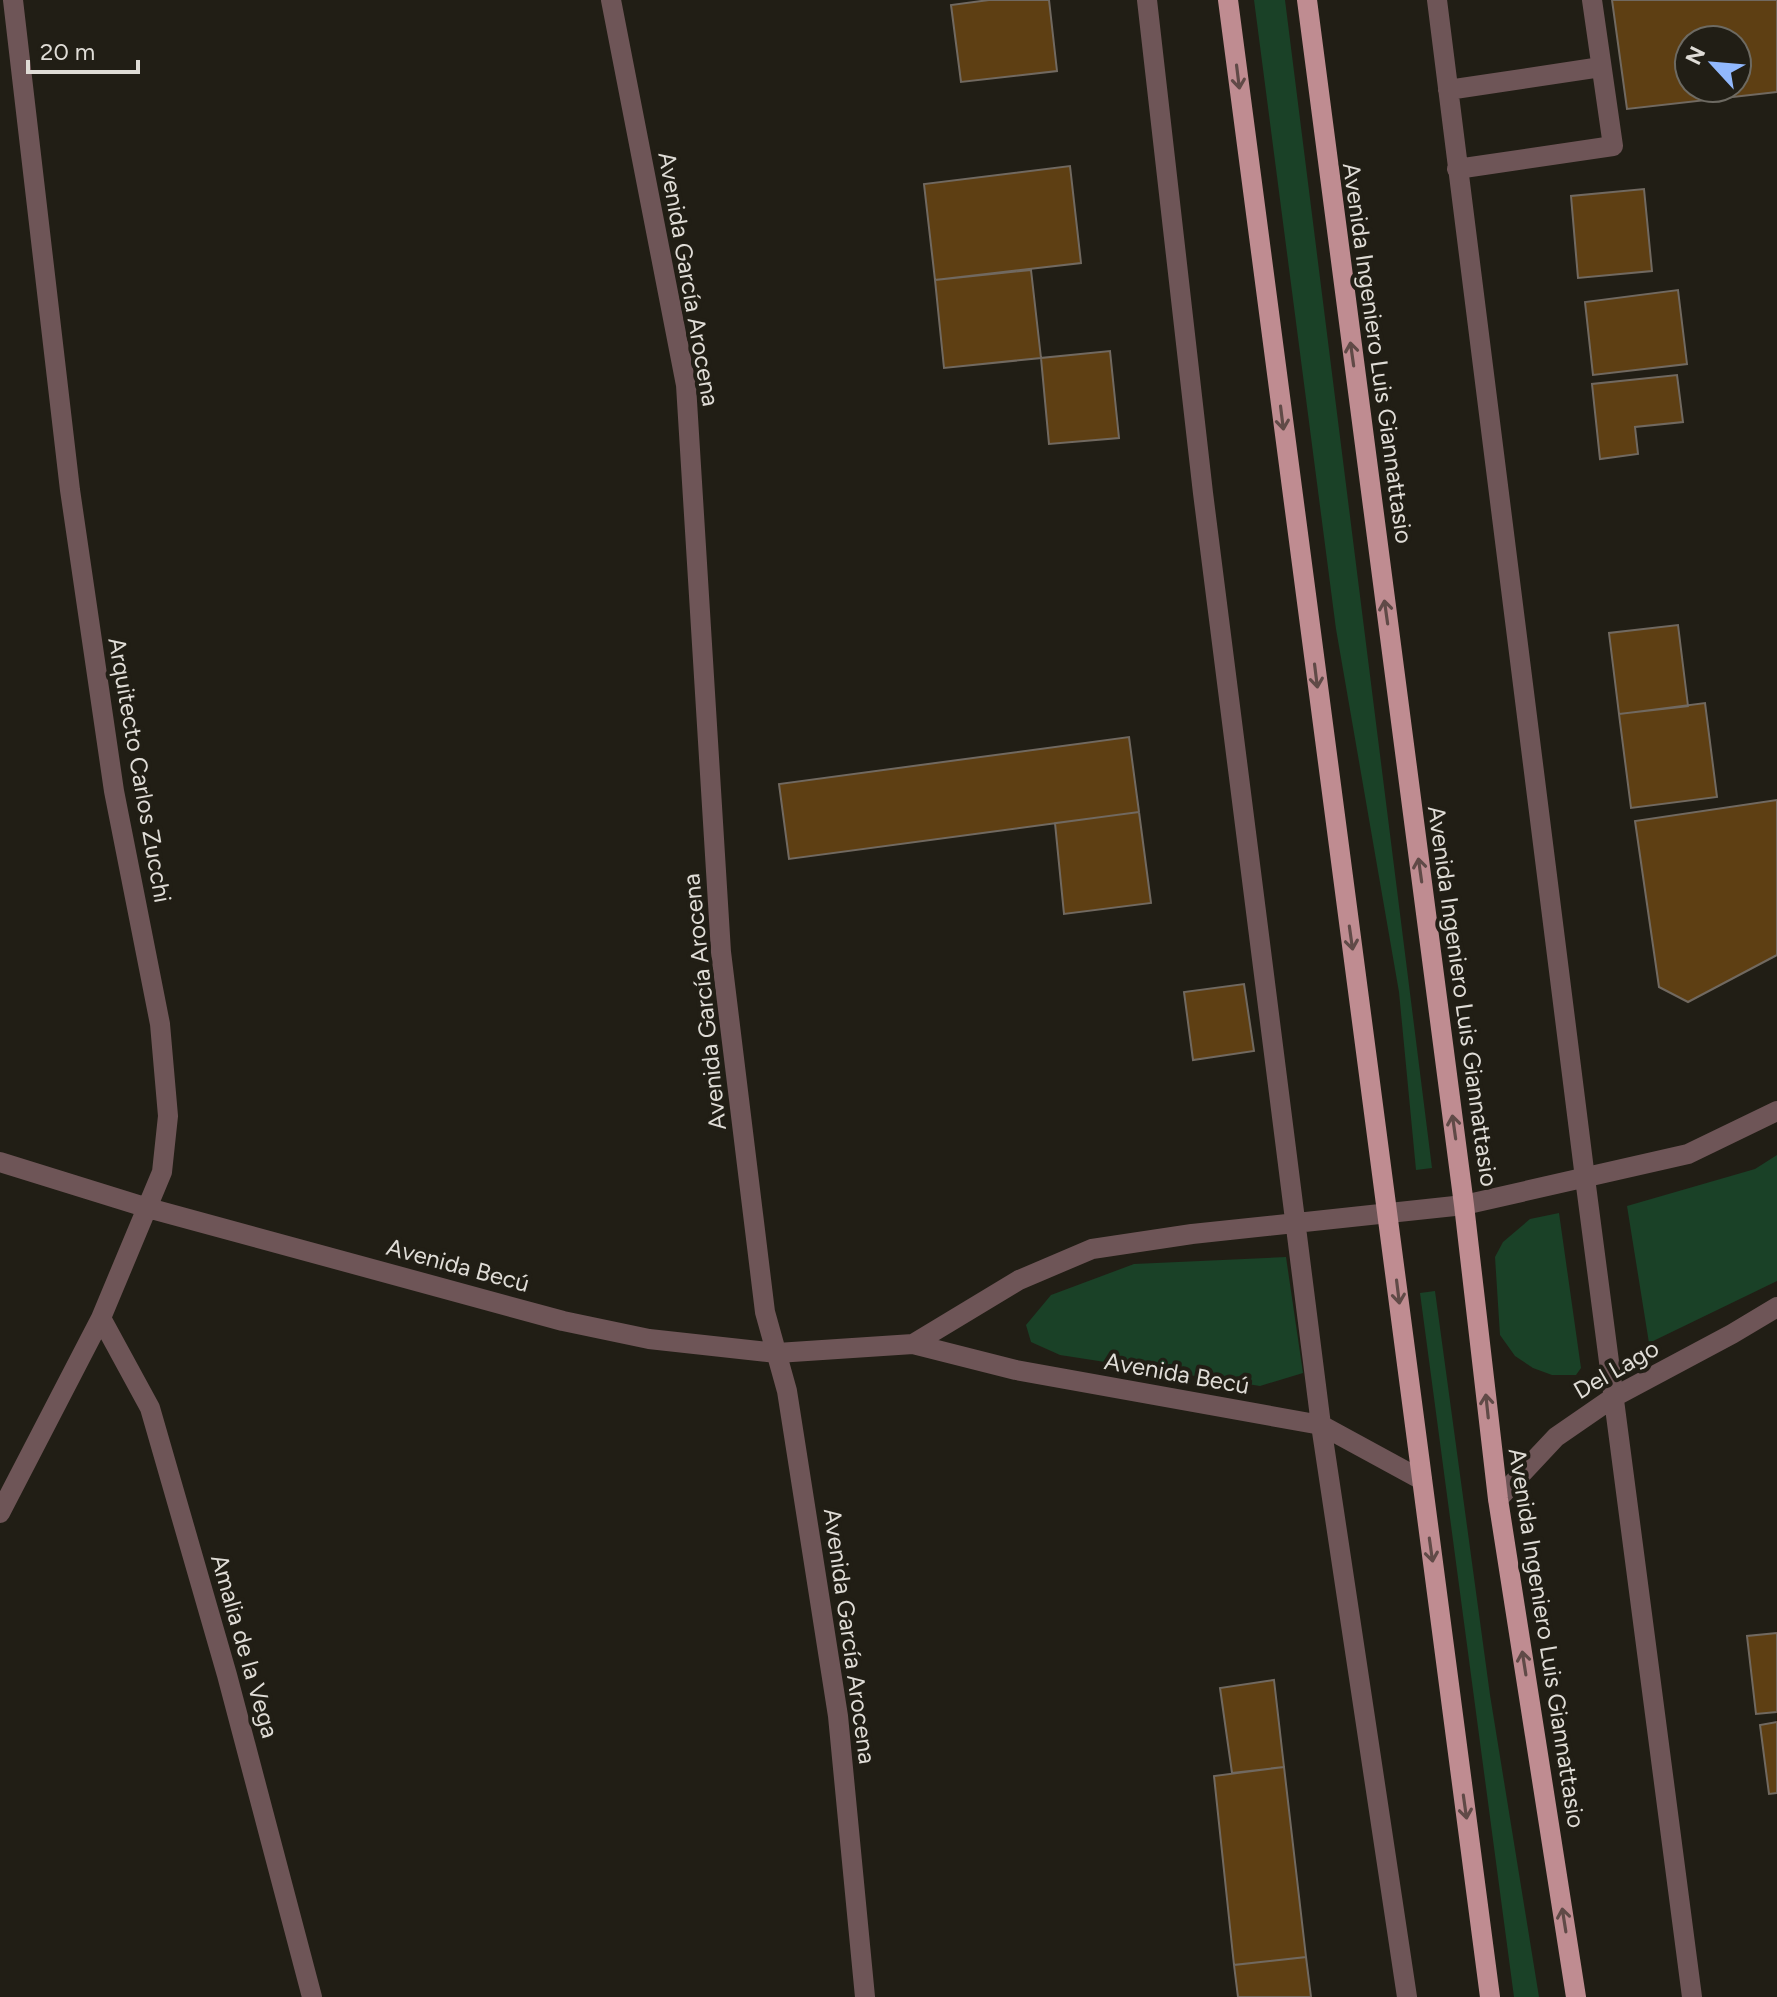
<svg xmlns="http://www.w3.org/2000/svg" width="1777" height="1997" font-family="Figtree,sans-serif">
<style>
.green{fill:#1a4127}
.building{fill:#5e3f13;stroke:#716960;stroke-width:2;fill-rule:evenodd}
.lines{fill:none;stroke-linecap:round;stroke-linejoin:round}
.minor{stroke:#6e5557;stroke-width:20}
.major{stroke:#bf8c91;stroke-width:20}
.oneway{stroke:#604a47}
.labels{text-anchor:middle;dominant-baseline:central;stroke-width:8;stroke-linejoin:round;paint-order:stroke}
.street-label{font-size:24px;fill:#dfdcd6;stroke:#211e15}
</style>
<rect width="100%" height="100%" fill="#211e15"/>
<path class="green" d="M1254 0H1285L1432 1168 1416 1170 1399 992 1336 629Z
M1777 1155V1281L1649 1343 1627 1206 1755 1169Z
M1559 1213 1581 1368 1576 1375H1552L1533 1368 1515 1356 1500 1335 1495 1257 1503 1242 1530 1219Z
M1286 1257 1303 1373 1260 1386 1060 1355 1031 1342 1026 1325 1051 1295 1134 1264Z
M1435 1291 1490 1695 1539 1997H1514L1420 1293Z"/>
<path class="building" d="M989 0H1049L1057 71 961 82 951 5Z
M1612 0H1777V92L1627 109ZM1689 40H1737V88H1689Z
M1070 166 1081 263 935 280 924 184Z
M1644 189 1652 271 1578 278 1571 196Z
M1031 270 1041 358 944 368 935 280Z
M1678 290 1687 364 1593 375 1585 302Z
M1110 351 1119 438 1049 444 1041 358Z
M1677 375 1683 422 1635 427 1638 454 1600 459 1592 384Z
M1678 625 1688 706 1619 714 1609 633Z
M1705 703 1717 797 1631 808 1619 714Z
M1129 737 1139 812 789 859 779 784Z
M1777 800V955L1688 1002 1659 987 1635 821Z
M1139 812 1151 903 1064 914 1055 823Z
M1244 984 1254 1051 1193 1060 1184 992Z
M1777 1633V1712L1756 1714 1747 1636Z
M1274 1680 1284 1767 1232 1773 1220 1688Z
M1777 1722V1793L1769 1794 1760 1725Z
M1284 1767 1306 1957 1234 1965 1214 1776Z
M1306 1957 1311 1997H1238L1234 1965Z"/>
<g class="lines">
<path class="minor" d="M611 0 686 385 721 952 765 1312 787 1391 838 1716 865 1997
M1147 0 1203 493 1321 1425 1407 1997
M1437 0 1585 1178 1692 1997
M1448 90 1601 67
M1457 169 1613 146 1592 0
M0 1162 148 1208 563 1321 649 1339 777 1353 913 1344 1019 1280 1092 1249 1192 1234 1464 1205 1688 1154 1777 1111
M101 1318 150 1408 227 1675 312 1997
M913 1344 1016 1370 1321 1425 1422 1480
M1498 1499 1556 1437 1614 1397 1732 1334 1777 1307
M0 1513 101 1318 162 1172 168 1116 160 1024 114 791 70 490 13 0"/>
<path class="major" d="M1228 0 1490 1997
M1307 0 1464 1205 1498 1499 1576 1997"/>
</g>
<defs><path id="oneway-shaft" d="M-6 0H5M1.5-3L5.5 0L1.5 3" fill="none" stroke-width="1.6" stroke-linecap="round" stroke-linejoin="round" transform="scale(2)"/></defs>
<g class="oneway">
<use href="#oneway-shaft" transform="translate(1238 77) rotate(83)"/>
<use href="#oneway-shaft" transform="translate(1352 354) rotate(-98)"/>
<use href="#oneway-shaft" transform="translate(1282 418) rotate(83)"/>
<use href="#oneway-shaft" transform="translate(1386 612) rotate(-98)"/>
<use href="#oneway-shaft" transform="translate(1316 676) rotate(83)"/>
<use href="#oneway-shaft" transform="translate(1420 870) rotate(-98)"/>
<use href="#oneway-shaft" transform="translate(1351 938) rotate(82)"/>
<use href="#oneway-shaft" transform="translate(1454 1127) rotate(-98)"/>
<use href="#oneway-shaft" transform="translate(1398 1292) rotate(83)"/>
<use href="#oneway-shaft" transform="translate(1487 1406) rotate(-96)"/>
<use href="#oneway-shaft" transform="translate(1431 1550) rotate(82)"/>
<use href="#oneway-shaft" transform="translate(1524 1663) rotate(-99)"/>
<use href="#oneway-shaft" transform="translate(1465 1807) rotate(82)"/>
<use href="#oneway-shaft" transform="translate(1564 1920) rotate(-99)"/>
</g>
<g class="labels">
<g class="street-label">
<text transform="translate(689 279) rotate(80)">Avenida García Arocena</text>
<text transform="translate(1378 353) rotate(82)">Avenida Ingeniero Luis Giannattasio</text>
<text transform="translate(140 770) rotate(80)">Arquitecto Carlos Zucchi</text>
<text transform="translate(1463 996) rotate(82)">Avenida Ingeniero Luis Giannattasio</text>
<text transform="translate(704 1002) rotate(-96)">Avenida García Arocena</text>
<text transform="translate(458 1265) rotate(15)">Avenida Becú</text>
<text transform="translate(1616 1369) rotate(-30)">Del Lago</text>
<text transform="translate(1177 1373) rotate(10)">Avenida Becú</text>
<text transform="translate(850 1636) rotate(82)">Avenida García Arocena</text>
<text transform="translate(1547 1638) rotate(81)">Avenida Ingeniero Luis Giannattasio</text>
<text transform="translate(245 1646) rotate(74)">Amalia de la Vega</text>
</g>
</g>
<g transform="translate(1713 64) rotate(296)"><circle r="38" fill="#211e15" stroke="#6d6a62" stroke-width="2"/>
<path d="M0-6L14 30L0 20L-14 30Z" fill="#91b8fd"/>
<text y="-12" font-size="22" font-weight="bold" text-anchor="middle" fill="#dfdcd6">N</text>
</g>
<path d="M28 60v12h110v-12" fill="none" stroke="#dfdcd6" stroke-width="4"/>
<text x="40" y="60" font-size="24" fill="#dfdcd6" stroke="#211e15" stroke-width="6" paint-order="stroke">20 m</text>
</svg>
